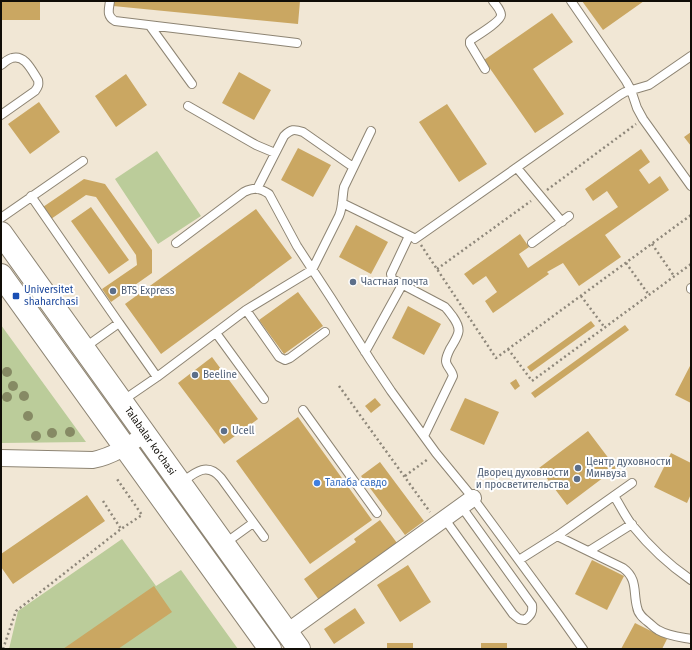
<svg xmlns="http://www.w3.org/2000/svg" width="692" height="650" font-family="'Fira Sans',sans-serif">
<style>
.green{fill:#bbcc9a}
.building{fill:#caa762}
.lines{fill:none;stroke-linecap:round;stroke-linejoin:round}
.service-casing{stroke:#8d8473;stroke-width:10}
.minor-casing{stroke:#8d8473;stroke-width:18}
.secondary-casing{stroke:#8d8473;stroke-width:24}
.path{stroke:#8e877a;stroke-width:2.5;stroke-dasharray:2 3;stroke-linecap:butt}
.service{stroke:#fff;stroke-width:8}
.minor{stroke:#fff;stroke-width:16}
.secondary{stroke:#fff;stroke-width:22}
.tree{fill:#868a64}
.service-dot{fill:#5c6f8a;stroke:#fff;stroke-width:1.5}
.transit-dot{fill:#1a4fb4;stroke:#fff;stroke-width:1.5}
.shop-dot{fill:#3f7fe0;stroke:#fff;stroke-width:1.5}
.labels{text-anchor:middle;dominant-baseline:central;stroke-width:4;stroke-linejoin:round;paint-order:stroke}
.service-label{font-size:10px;fill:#4e5e75;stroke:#fff;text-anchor:start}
.transit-label{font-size:10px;fill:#164399;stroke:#fff;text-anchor:start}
.street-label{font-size:10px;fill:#100d07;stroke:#fff}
.shop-label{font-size:10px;fill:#366cbe;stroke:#fff;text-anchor:start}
</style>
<rect width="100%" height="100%" fill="#f1e7d5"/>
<path class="green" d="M157 151 201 216 158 244 115 179Z
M1 325 86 442 1 443Z
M122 539 156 586 181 570 238 649H9L18 611Z"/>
<path class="building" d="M1 1H40V20H1Z
M113 1H300L298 24 113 6Z
M582 1H644L603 30Z
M552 13 573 42 533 69 564 114 535 133 484 60Z
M239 72 271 90 254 120 222 103Z
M126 74 147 105 116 127 95 96Z
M39 102 60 132 30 154 8 124Z
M447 104 487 164 459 182 419 122Z
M691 132V146L684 137Z
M298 148 331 165 313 197 281 180Z
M641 149 650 162 639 170 649 184 660 176 669 190 605 235 621 257 579 286 563 263 547 272 549 274 493 313 485 301 497 292 486 276 473 285 464 274 520 234 529 247 519 254 528 268 618 207 607 191 593 201 585 189Z
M84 179 105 184 152 250V273L111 302 102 289 137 265 136 255 96 197 86 195 51 219 43 207Z
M91 207 129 260 109 274 71 221Z
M256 209 292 258 161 354 125 304Z
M356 225 388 242 371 274 339 257Z
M298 292 323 326 284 354 259 320Z
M408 306 441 324 424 355 392 338Z
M591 321 595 326 531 372 527 367Z
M625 325 629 330 535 398 531 393Z
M212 357 258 419 224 444 178 383Z
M691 364V403L675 395Z
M516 379 520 386 515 390 510 383Z
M375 398 381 405 371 413 365 406Z
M465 398 499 412 484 445 450 430Z
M298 417 372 520 310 564 236 461Z
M588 431 616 468 567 505 539 468Z
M671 453 691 463V494L687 503 654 487Z
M380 462 424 521 405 535 361 476Z
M87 495 105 521 13 584 1 567V554Z
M380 520 397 543 319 600 304 579 356 542 354 539Z
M592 560 624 576 607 610 575 594Z
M408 565 431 602 400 622 377 585Z
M154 586 172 612 118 649H63Z
M355 608 365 623 334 644 324 629Z
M635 623 667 639 662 649H621Z
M387 643H413V649H387Z
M481 643H507V649H481Z"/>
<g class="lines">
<g class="service-casing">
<path id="service" d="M110 1C109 9 106 16 115 21L297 43
M571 1 626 81 631 90 637 108 643 119 691 186
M150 26 192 84
M1 65C5 62 8 59 12 58 25 54 32 71 38 80 39 85 38 87 35 91L1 115
M485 69 470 44V41L472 39C478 35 501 21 501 15 501 10 496 5 493 1
M188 106 256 145 275 153
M517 168 562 222
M257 189 284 136C291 129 294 129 303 132L353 167
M31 196 119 323
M342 203 414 238
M1 218 83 161
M409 236 391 274 392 279 445 307C448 310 450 313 453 317 463 331 458 335 450 349 448 353 446 357 446 361 446 366 452 370 453 376L424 436
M415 239 620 95 625 92 649 85 691 56
M176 243 244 192C254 187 260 188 269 194L297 246 331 298 371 361 391 391 436 453 473 498 559 615 583 649
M532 243 569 216
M691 288V289
M246 310 279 357 285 360 290 358 325 332
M216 333 264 399
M84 348 119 323 157 377
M365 352 402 285
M122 401 157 377 246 310 312 270 339 216C343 207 342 197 344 187L371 131
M303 410 377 513
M181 483C194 473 207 461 221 478L264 537
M614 496C620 505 625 516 632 525 649 546 669 565 691 580
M444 518 513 614 519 619 525 620C531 615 533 612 532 605L461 506
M557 536 623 568C638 579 633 592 637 607 638 614 643 618 648 622 651 624 654 628 658 630 668 636 680 637 691 639
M224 544 253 523
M589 551 632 524
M519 560 557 536 632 483"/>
</g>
<g class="minor-casing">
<path id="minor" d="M1 458 93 460C113 456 129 445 145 434
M287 632 473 498"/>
</g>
<g class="secondary-casing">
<path id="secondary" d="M1 233 299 649
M1 275 270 649"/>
</g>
<path class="path" d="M547 190 636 124
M652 244 674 276
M421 245 496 358 691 215
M626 263 649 295
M437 269 531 201
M581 296 605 328
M508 349 532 381 691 264
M339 386 430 512
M405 476 428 459
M103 501 121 529
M3 649 16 611 121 529 142 515 117 479"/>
<use href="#service" class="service"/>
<use href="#minor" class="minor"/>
<use href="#secondary" class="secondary"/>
</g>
<g class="tree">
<circle cx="7" cy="372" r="5"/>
<circle cx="13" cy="386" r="5"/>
<circle cx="24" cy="396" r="5"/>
<circle cx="7" cy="397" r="5"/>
<circle cx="28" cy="416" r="5"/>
<circle cx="70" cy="432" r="5"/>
<circle cx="52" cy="433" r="5"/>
<circle cx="36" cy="436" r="5"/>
</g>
<g class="service-dot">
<circle cx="353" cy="282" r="4"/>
<circle cx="113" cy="291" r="4"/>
<circle cx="195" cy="375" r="4"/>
<circle cx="224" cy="431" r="4"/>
<circle cx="578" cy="468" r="4"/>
<circle cx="577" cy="479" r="4"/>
</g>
<rect class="transit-dot" x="12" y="292" width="8" height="8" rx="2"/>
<circle class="shop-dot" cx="317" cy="483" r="4"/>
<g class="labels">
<g class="service-label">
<text x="361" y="282">Частная почта</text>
<text x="121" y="291">BTS Express</text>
<text x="203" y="375">Beeline</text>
<text x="232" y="431">Ucell</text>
<text x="586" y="462">Центр духовности<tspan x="586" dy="12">Минвуза</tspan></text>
<text x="569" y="473" text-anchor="end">Дворец духовности<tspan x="569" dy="12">и просветительства</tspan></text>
</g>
<g class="transit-label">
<text x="24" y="290">Universitet<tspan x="24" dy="12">shaharchasi</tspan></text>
</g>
<g class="street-label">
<text transform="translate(150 441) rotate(55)">Talabalar ko'chasi</text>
</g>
<g class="shop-label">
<text x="325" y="483">Талаба савдо</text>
</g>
</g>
<rect width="692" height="650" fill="none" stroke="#100d07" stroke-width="4"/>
</svg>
